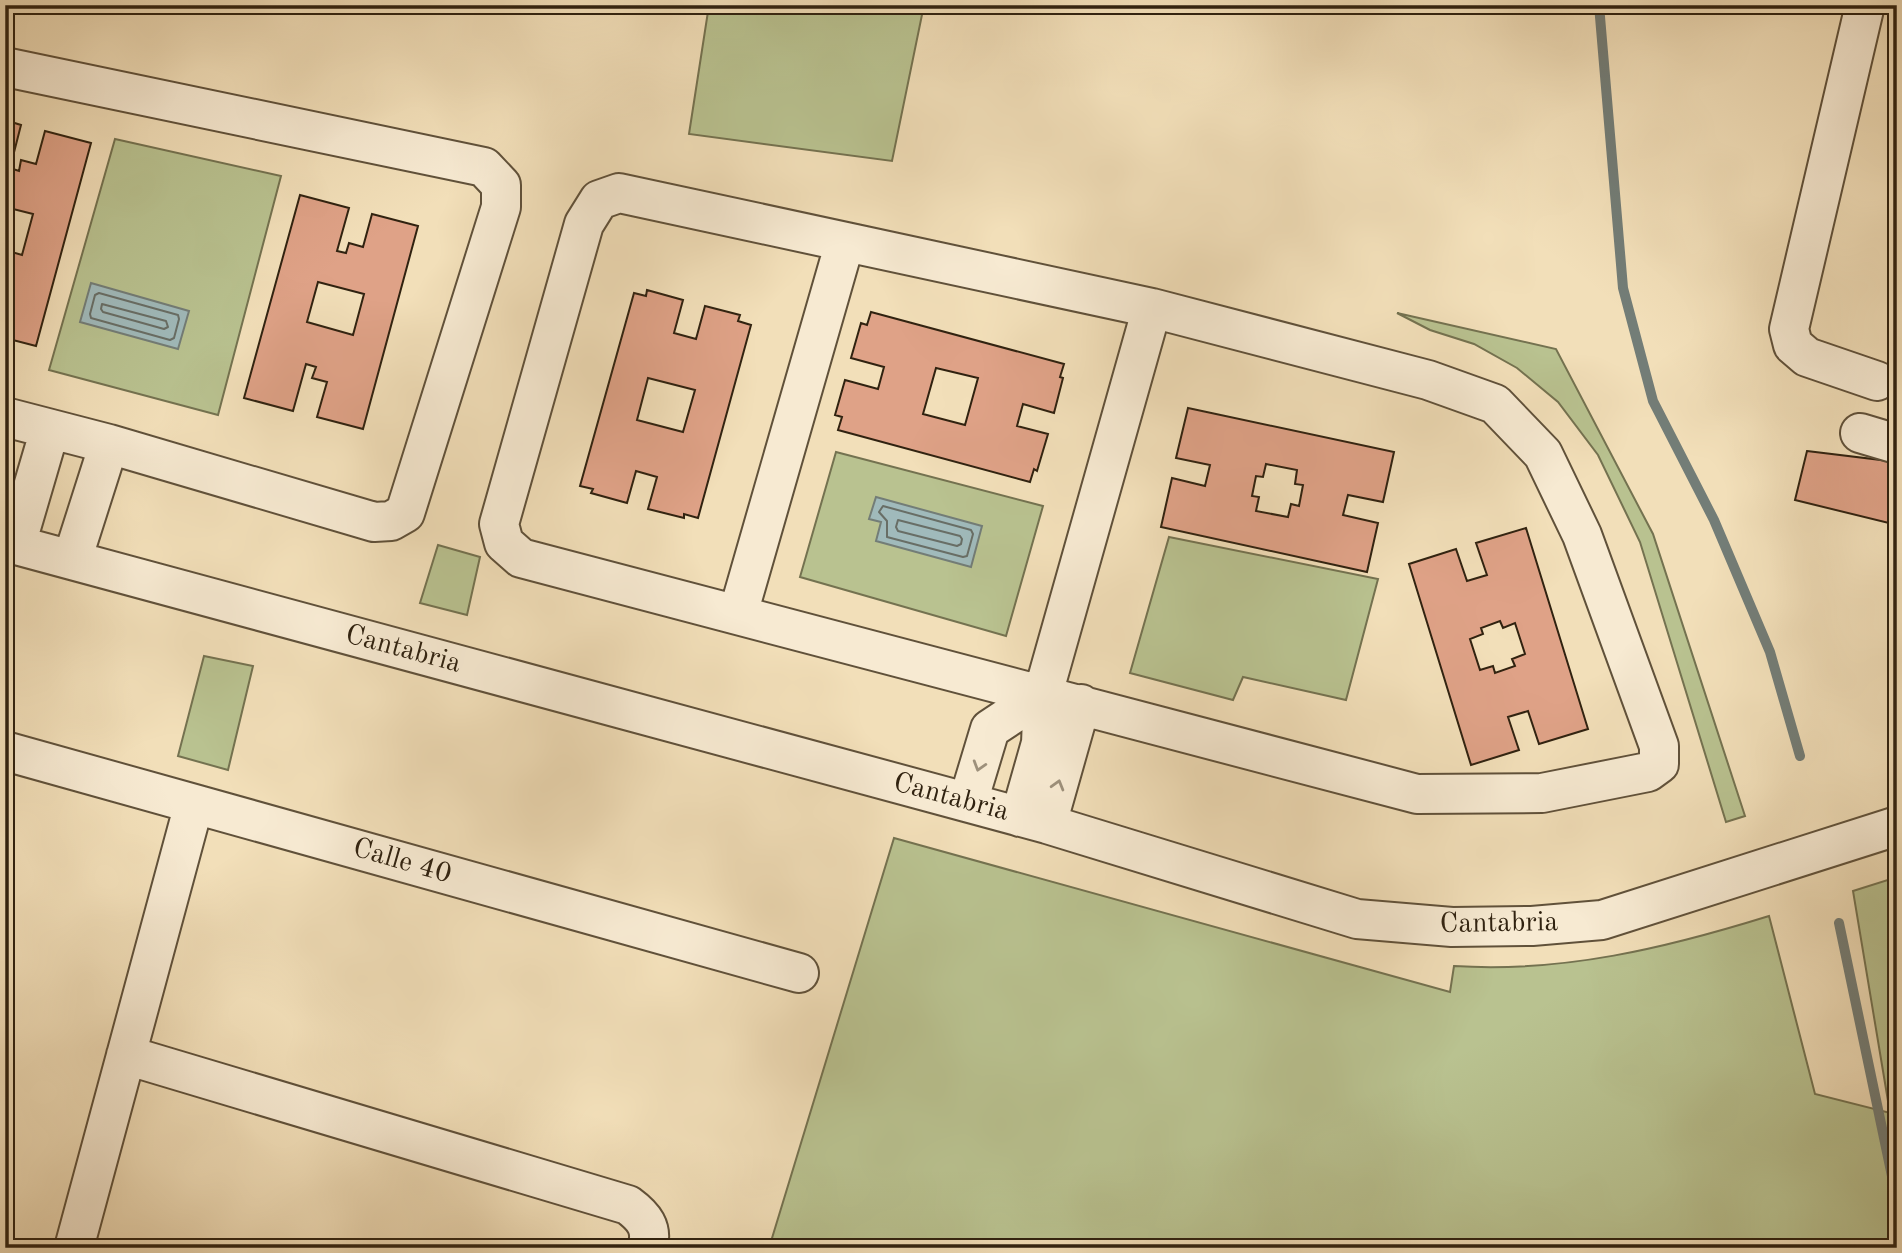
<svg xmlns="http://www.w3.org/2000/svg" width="1902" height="1253" font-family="'Old Standard TT',serif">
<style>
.green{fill:#b9c290;stroke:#747250;stroke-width:2}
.water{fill:#a0babb;stroke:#737d77;stroke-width:2}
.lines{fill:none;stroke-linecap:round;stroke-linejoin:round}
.shore{stroke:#686e66;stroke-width:2}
.stream{stroke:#737d77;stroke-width:10}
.building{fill:#dfa287;stroke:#302210;stroke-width:2;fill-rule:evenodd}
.minor-casing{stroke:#60513a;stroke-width:42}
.minor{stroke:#f7ead2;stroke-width:38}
.oneway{stroke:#9d907b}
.labels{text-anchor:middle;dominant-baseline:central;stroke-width:5;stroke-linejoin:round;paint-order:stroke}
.street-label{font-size:28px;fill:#302210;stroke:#f7ead2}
</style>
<rect width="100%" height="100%" fill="#f2dfb9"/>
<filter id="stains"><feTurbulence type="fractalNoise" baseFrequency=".00286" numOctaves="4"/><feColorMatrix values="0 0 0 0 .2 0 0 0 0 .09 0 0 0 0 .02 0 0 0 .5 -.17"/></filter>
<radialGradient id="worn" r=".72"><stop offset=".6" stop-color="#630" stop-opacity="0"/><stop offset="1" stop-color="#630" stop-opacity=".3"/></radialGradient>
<path class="green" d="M709 5H924L892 161 689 134Z
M115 139 281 176 218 415 49 370Z
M1397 313 1556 349 1653 534 1745 816 1726 822 1640 542 1598 455 1558 402 1517 368 1474 344 1430 330Z
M836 452 1043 506 1006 636 800 577Z
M1169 537 1378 579 1346 700 1243 677 1233 700 1130 673Z
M438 545 480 557 467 615 420 603Z
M204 656 253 666 228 770 178 756Z
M894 838 1450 992 1454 966C1563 973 1666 948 1769 916L1815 1094 1890 1113 1853 891 1897 877V1248H769Z"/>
<path class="water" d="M91 283 189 311 178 349 80 322Z
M876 497 982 526 971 567 876 541 881 522 869 519Z"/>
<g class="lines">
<path class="shore" d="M99 293 178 315 179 319 174 338 170 340 91 318 90 314 95 295Z
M102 304 166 321 168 327 164 329 103 312 101 309Z
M883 506 971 530 973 534 967 556 963 557 887 537V521L879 512Z
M898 520 960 536 962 539 961 544 957 546 898 531 896 527Z"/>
<path class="stream" d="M1599 5 1623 288 1653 401 1714 520 1770 652 1800 756
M1839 923 1897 1200"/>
</g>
<path class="building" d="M5 120 21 125 10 168 19 171 21 160 36 164 45 131 91 143 36 346 5 338V250L22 255 33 214 5 207Z
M300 195 349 208 337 251 346 253 349 243 363 247 372 214 418 226 363 429 317 417 327 382 312 378 316 367 306 364 293 411 244 398ZM318 282 364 294 353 335 307 322Z
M647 290 683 300 674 333 696 339 705 306 740 315 738 321 751 325 698 518 684 514V518L648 509 657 477 636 471 627 503 591 493 593 489 580 486 634 293 646 296ZM648 378 695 390 683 432 637 420Z
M871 312 1064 364 1060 377 1063 378 1054 413 1023 404 1017 426 1048 434 1037 471 1034 469 1030 482 838 430 842 417 835 415 845 380 878 389 884 367 851 358 861 323 867 325ZM936 368 978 378 965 425 923 414Z
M1188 408 1394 452 1383 502 1348 495 1343 515 1378 523 1367 572 1161 527 1172 478 1205 486 1210 465 1176 458ZM1266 464 1297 470 1295 484 1303 485 1299 506 1291 504 1288 517 1256 511 1259 497 1252 496 1256 476 1263 477Z
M1807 451 1897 462V525L1795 500Z
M1526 528 1588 729 1539 744 1528 711 1508 717 1519 750 1471 765 1409 564 1456 549 1467 581 1487 575 1476 543ZM1500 621 1503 628 1515 623 1525 654 1512 659 1515 666 1495 673 1493 666 1480 670 1470 639 1483 634 1481 628Z
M1897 660V683L1892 681Z"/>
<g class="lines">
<g class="minor-casing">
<path id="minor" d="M1865 5 1789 329 1793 345 1807 357 1877 381
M5 67 484 167 501 185V207L405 513 391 521 374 522 109 444 5 417
M619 193 1152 308 1428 380 1495 404 1543 454 1582 535 1659 746V764L1648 772 1542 793 1417 794 521 558 504 543 499 524 584 224 599 200Z
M1860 433 1897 444
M5 542 1047 824 1357 919 1452 927 1532 926 1602 920 1897 826
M16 545 50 429
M72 560 109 444
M738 614 845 242
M5 751 799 973
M968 802 990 729 1043 694
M1020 817 1041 743 1043 694 1152 308
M1047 824 1081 704
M126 1055 628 1205C643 1216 654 1228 647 1248
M74 1248 194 804"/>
</g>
<use href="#minor" class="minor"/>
</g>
<defs><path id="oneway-chevron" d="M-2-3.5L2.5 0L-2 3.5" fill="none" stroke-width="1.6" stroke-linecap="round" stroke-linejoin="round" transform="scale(1.75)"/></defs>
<g class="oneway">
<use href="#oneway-chevron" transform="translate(979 766) rotate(107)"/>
<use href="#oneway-chevron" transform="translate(1058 785) rotate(-74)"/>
</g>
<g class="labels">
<g class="street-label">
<text transform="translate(403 650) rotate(15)">Cantabria</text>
<text transform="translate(951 798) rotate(15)">Cantabria</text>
<text transform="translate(402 862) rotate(16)">Calle 40</text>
<text transform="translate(1499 924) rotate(-1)">Cantabria</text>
</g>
</g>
<rect width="1902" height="1253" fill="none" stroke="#f2dfb9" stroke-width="28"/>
<rect x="7" y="7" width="1888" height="1239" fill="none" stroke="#302210" stroke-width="3.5"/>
<rect x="14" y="14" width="1874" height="1225" fill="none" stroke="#302210" stroke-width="2"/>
<rect width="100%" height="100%" filter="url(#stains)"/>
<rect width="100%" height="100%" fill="url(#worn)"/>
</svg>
